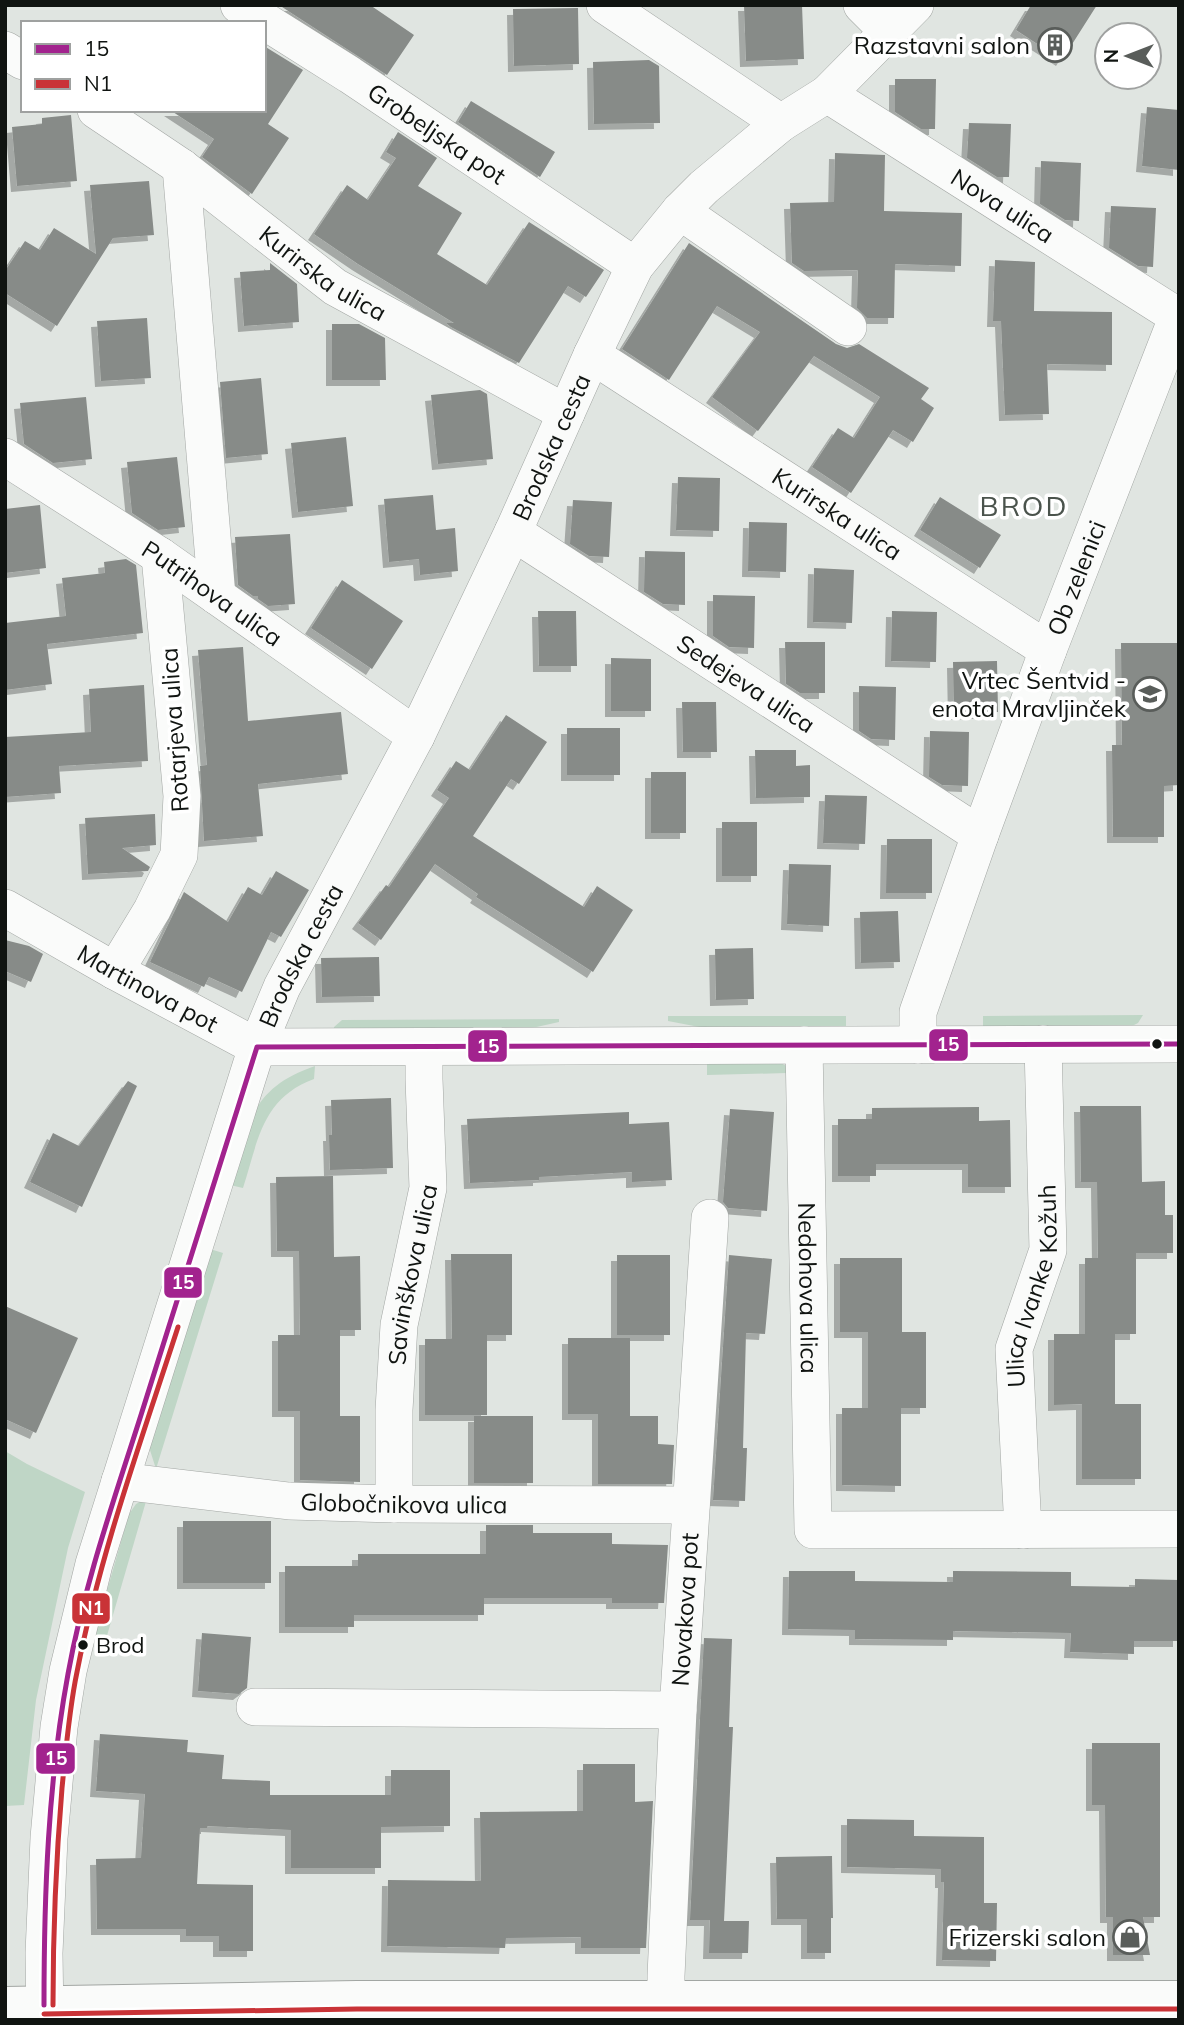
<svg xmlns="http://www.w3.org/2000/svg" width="1184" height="2025" font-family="Mulish,sans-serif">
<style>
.green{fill:#bfd6c6}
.building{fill:#878b88;filter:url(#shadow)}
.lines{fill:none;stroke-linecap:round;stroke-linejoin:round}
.minor-casing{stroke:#a2a6a3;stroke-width:38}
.secondary-casing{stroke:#a2a6a3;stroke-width:40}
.minor{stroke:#fafbfa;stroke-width:37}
.secondary{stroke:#fafbfa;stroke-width:38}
.bus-1-casing{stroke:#fff;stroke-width:10}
.bus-2-casing{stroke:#fff;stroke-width:10}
.bus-1{stroke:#a2238e;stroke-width:5}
.bus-2{stroke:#c93337;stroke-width:5}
.bus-dot{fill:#101411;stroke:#fff;stroke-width:2.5}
.labels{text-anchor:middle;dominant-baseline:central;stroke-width:7;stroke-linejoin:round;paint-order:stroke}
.bus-label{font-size:22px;fill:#101411;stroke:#fff;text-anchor:start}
.poi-label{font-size:24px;fill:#101411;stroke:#fff;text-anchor:end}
.street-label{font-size:24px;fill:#101411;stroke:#fff}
.quarter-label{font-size:28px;letter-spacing:2px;fill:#4a534c;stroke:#fff}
.line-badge{stroke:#fff;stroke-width:2.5}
.badge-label{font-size:19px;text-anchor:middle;font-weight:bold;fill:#fff}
</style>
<defs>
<filter id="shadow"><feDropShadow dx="-6" dy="6" stdDeviation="0" flood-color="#0004"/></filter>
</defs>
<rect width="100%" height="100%" fill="#e0e5e1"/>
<path class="green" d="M1143 1015 1138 1023 1132 1026 983 1030V1016Z
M668 1016H846V1031H720L668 1021Z
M559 1019V1022L514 1032 334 1033V1027L342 1020Z
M707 1060 778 1062 789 1067 787 1073 707 1075Z
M315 1066 314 1079C262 1098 258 1141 243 1188L230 1185C247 1126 250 1088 315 1066Z
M210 1249 223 1253 156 1469 149 1447Z
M5 1451 27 1464 85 1492 68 1548 36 1700 24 1805 5 1806Z
M147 1498 106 1639 94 1636 129 1514 136 1504Z"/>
<path class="building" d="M279 5H370L414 35 387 75Z
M744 5H802L804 59 746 61Z
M1031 5H1097L1062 60 1016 30Z
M578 8 579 64 514 66 513 9Z
M264 46 303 70 268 124 289 138 252 194 202 157 214 139 170 110H264Z
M649 60 659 66 660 123 594 124 593 62Z
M895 79H936L935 129H921L895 112Z
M471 101 555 152 540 177 458 122Z
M1147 107 1179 110V170L1142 166Z
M71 115 77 181 17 186 12 127 42 124V118Z
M969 123 1011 124 1009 177H997L967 158Z
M398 132 437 158 418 186 462 213 437 254 487 285 529 222 604 270 586 297 568 286 519 363 451 327 446 323H454L358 264 314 234 347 185 368 200 396 158 386 152Z
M835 153 885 155 884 211 962 213 961 266 895 264 894 318H867L857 308 858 270 804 271 792 263 790 203 834 202Z
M1041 161 1081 163 1079 221 1065 220 1040 204Z
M149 181 154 235 113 238 57 326 5 293V271L25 241 40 250 54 228 96 254 90 185Z
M1111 206 1156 208 1153 267 1138 266 1109 248Z
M689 243 836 344 847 348 859 344 929 388 921 399 934 408 913 442 893 430 851 493 812 467 838 428 854 438 880 397 814 356 758 431 712 397 760 332 717 306 669 380 622 349Z
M995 260 1035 262 1034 311 1112 312V365L1047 364 1049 414 1005 415 1001 321H993Z
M270 263 297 284 299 322 244 326 240 272 270 270Z
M147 318 151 378 101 381 97 321Z
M332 324H359L385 338 386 380H332Z
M261 378 268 454 226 458 220 382Z
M480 390 487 394 493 459 438 464 431 395Z
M86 397 92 459 53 463 24 444 20 403Z
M346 437 353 506 298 512 291 443Z
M177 457 185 527 158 530 132 513 127 462Z
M678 477 720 478 719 531 676 530Z
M433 495 436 530 455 528 458 571 420 575 419 559 389 562 384 499Z
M940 497 1001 535 980 568 920 530Z
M573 500 612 502 609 557 589 556 570 544Z
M40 505 46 568 5 573V509Z
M749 522 787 523 786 572 748 571Z
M290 534 295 604 268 606 258 599V596H253L238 585 235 537Z
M645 551 685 552V605L663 604 644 592Z
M126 559 136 565 143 633 47 644 52 684 5 690V623L66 616 62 578 105 573 104 562Z
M814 568 854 570 852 623 813 622Z
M342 580 403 621 372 669 311 628Z
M713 595 755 596 754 648 729 647 713 636Z
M538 611H576L577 666H539Z
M892 611 937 612 936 662 891 661Z
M785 642H825V693H800L786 684Z
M1121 643H1179V785L1164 786V837H1113L1112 745H1122Z
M243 647 248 721 341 712 348 774 258 784 263 836 204 841 200 766 207 765 198 650Z
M611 658 651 659V711H611Z
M997 661 998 712 954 714 953 662Z
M144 685 148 761 59 766 61 793 5 797V737L91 732 89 689Z
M859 686 896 687 895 740 871 739 859 731Z
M682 702H716L717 752H683Z
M506 715 547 742 519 784 511 779 473 836 584 907 597 886 633 910 593 972 476 897 478 894 435 864 381 940 358 923 386 885 389 887 449 798 437 790 456 761 470 770Z
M567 728H620V775H567Z
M930 731 969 732 968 786 942 785 929 777Z
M755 750H796V766L810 765V797L756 798Z
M651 772H686V833H651Z
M825 795 867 796 865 844 823 843Z
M155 814 156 845 122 848 150 867 148 871 88 874 85 818Z
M722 822H757V876H722Z
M887 839H932V893H886Z
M789 864 831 865 829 926 787 924Z
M276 871 309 890 281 937 271 932 242 992 209 977 204 987 150 962 184 892 228 922 248 887 262 895Z
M898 911 900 962 861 963 860 912Z
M5 940 29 946 43 954 31 982 5 971Z
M753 948 754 999 716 1000 715 949Z
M379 957 380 996 322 997 321 958Z
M128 1081 137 1086 82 1207 30 1182 53 1133 79 1146Z
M391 1098 393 1168 330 1170 329 1135H332L331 1100Z
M1080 1106H1141L1142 1182 1165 1181V1215H1173V1253H1136V1334H1115V1404H1141V1479H1082V1404L1054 1405V1334H1085V1258H1098L1097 1182H1081Z
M979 1107V1121L1010 1120 1011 1187H968V1164H876V1176H838V1119H872V1108Z
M730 1109 774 1112 767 1211 728 1208 723 1202Z
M629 1112V1124L669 1122 672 1180 632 1182V1172L539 1177V1180L470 1183 467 1119Z
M333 1176 334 1257 360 1256 361 1330H340V1416H360V1482L300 1480V1411H278V1335H300L299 1251H277L276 1177Z
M451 1254H512V1335H487V1415H425V1339H452Z
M617 1255H670V1335H617Z
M729 1255 772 1259 765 1334 746 1333 743 1448H747L745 1501 713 1500Z
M840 1258H902V1332H926V1408H901V1486L842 1485V1408H868V1332H840Z
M5 1306 78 1338 36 1433 5 1419Z
M568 1338H630V1416H658V1444L674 1445 672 1484H598V1414H568Z
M474 1416H533V1483H474Z
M183 1521H271V1583H183Z
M486 1525H533V1533H612V1544L668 1545 664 1603H612V1598H484V1615H354V1627H285V1566H358V1554H486Z
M789 1571H855V1581L953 1582V1571L1071 1572V1586L1135 1587V1579L1179 1580V1641H1134V1654L1070 1652 1071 1633 953 1631V1640L855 1639V1630L788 1629Z
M202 1633 251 1637 247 1688 239 1694 198 1691Z
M704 1638 732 1639 729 1727H733L724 1921H749L748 1953H709L710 1920H722H690Z
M100 1734 188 1740 187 1752 224 1755 222 1779 270 1781V1795H391V1770H450V1826L381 1827V1868H291V1830L207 1826V1828H200L197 1884 253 1885V1951H219V1936H186V1929H97L96 1859 141 1858 145 1794 96 1791Z
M1092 1743H1160V1917H1143L1150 1955H1113V1917H1106L1105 1805H1092Z
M583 1764H635V1802L653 1801 646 1948H581V1937L506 1938 505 1948 387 1946 388 1880 481 1881 480 1812 583 1811Z
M847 1819 914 1820V1836L984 1837V1903H997L996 1961 942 1960 944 1882H941V1869L847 1867Z
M832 1856 833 1918H831V1953H807V1919H777L776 1857Z"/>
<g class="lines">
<g class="minor-casing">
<g id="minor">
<path id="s1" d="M239 5 350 75 635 266"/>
<path d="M605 5 781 123"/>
<path d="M862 5 888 31"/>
<path d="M5 50 23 61"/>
<path id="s2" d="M827 94 1177 316"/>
<path id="s3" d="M96 110 181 167 335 287 566 413"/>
<path d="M181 167 217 596"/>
<path d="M680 211 848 327"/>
<path id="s4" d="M592 355 1048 650"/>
<path id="s5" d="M5 457 160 556 416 736"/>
<path id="s6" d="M513 532 980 835"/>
<path id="s7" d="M5 908 115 971 257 1047 1179 1044"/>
<path d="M115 971 152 910 179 855 182 796 160 556"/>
<path id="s8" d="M804 1045 813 1530 1179 1529"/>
<path id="s9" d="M918 1045V1012L980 835 1048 650 1179 313"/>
<path id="s10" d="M120 1481 289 1501 394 1504 691 1505"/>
<path id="s11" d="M394 1504V1410L399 1325 428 1188 424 1079V1047"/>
<path id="s12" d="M1023 1530 1014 1349 1048 1250 1043 1044"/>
<path d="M255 1707 678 1710"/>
<path id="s13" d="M666 1999V1976L678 1710 710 1218"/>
<path id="s14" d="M45 2020 44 1953 49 1838 59 1727 68 1671 94 1564 257 1047 282 987 416 736 513 532 592 355 635 266 680 211 704 187 781 123 827 94 915 5"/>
</g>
</g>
<g class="secondary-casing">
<path id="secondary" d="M5 2006 357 2000H1179"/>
</g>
<use href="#minor" class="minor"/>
<use href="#secondary" class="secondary"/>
<g class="bus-1-casing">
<path id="bus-1" d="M257 1047 1179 1044
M44 2005C44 1895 48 1782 68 1674 84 1585 114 1500 141 1415 180 1292 218 1170 257 1047"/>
</g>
<g class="bus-2-casing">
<path id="bus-2" d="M53 2005C53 1933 56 1860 62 1788 66 1749 69 1710 77 1672 100 1554 141 1441 178 1327
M44 2014 357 2009H1179"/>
</g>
<use href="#bus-1" class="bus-1"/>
<use href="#bus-2" class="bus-2"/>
</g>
<defs>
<g id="building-ring" transform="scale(1.75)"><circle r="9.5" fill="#fff" stroke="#595d5a" stroke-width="1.5"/><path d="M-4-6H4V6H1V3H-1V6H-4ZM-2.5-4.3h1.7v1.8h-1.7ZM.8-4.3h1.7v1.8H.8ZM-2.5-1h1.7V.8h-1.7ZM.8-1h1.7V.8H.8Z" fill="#595d5a"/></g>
<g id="school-ring" transform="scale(1.75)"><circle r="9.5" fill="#fff" stroke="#595d5a" stroke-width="1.5"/><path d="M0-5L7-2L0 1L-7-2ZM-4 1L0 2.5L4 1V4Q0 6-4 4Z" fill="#595d5a"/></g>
<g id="shop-ring" transform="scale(1.75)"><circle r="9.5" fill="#fff" stroke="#595d5a" stroke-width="1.5"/><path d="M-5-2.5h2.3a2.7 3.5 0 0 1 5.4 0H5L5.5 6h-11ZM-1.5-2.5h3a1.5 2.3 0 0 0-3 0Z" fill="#595d5a"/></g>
</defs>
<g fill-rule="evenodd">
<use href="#building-ring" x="1055" y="45"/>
<use href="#school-ring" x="1150" y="694"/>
<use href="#shop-ring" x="1130" y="1937"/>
</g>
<g class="bus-dot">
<circle cx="1157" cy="1044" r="6"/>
<circle cx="83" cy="1645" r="6"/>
</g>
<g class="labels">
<g class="bus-label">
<text x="96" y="1645">Brod</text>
</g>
<g class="poi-label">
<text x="1030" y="45">Razstavni salon</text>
<text x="1126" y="680">Vrtec Šentvid -<tspan x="1126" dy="28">enota Mravljinček</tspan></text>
<text x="1106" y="1937">Frizerski salon</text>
</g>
<g class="street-label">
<text stroke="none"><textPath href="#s1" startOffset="236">Grobeljska pot</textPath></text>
<text stroke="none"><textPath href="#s2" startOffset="208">Nova ulica</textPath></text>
<text stroke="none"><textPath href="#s3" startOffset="280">Kurirska ulica</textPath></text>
<text stroke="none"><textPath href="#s14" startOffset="1671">Brodska cesta</textPath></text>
<text stroke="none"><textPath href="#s4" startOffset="292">Kurirska ulica</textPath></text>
<text stroke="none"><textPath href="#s9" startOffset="495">Ob zelenici</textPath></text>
<text stroke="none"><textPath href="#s5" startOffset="248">Putrihova ulica</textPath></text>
<text stroke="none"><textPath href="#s6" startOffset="278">Sedejeva ulica</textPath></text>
<text transform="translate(174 730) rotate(-94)">Rotarjeva ulica</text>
<text stroke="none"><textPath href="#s14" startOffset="1104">Brodska cesta</textPath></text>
<text stroke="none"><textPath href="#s7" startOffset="164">Martinova pot</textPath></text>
<text stroke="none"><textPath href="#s11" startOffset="231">Savinškova ulica</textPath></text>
<text stroke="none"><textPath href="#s12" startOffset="247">Ulica Ivanke Kožuh</textPath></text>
<text stroke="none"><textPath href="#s8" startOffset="243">Nedohova ulica</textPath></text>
<text stroke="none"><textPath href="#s10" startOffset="285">Globočnikova ulica</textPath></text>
<text stroke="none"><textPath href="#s13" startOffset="390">Novakova pot</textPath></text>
</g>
<g class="quarter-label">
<text x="1024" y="505">BROD</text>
</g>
</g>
<g class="line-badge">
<rect x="928" y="1028" width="41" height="34" rx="7" fill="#a2238e"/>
<rect x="467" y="1029" width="41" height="34" rx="7" fill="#a2238e"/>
<rect x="163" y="1266" width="40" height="33" rx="7" fill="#a2238e"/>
<rect x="71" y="1592" width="40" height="33" rx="7" fill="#c93337"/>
<rect x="35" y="1742" width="41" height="33" rx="7" fill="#a2238e"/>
</g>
<g class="badge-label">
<text x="948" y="1051">15</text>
<text x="488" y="1053">15</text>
<text x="183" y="1289">15</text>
<text x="91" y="1615">N1</text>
<text x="56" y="1765">15</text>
</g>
<rect width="1184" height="2025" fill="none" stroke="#101411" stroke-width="14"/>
<rect x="21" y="21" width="245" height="91" fill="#ffffff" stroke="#9fa1a0" stroke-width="2"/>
<rect x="35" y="44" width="35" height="10" fill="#a2238e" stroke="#9fa1a0" stroke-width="2"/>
<text x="84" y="56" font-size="21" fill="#101411">15</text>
<rect x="35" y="79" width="35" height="10" fill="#c93337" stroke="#9fa1a0" stroke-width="2"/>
<text x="84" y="91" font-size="21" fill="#101411">N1</text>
<g transform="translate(1128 56) rotate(270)"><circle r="33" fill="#ffffff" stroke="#9fa1a0" stroke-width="2"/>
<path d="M0-5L12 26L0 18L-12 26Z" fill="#595d5a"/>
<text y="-10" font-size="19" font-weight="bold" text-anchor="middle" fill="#101411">N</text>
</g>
</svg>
